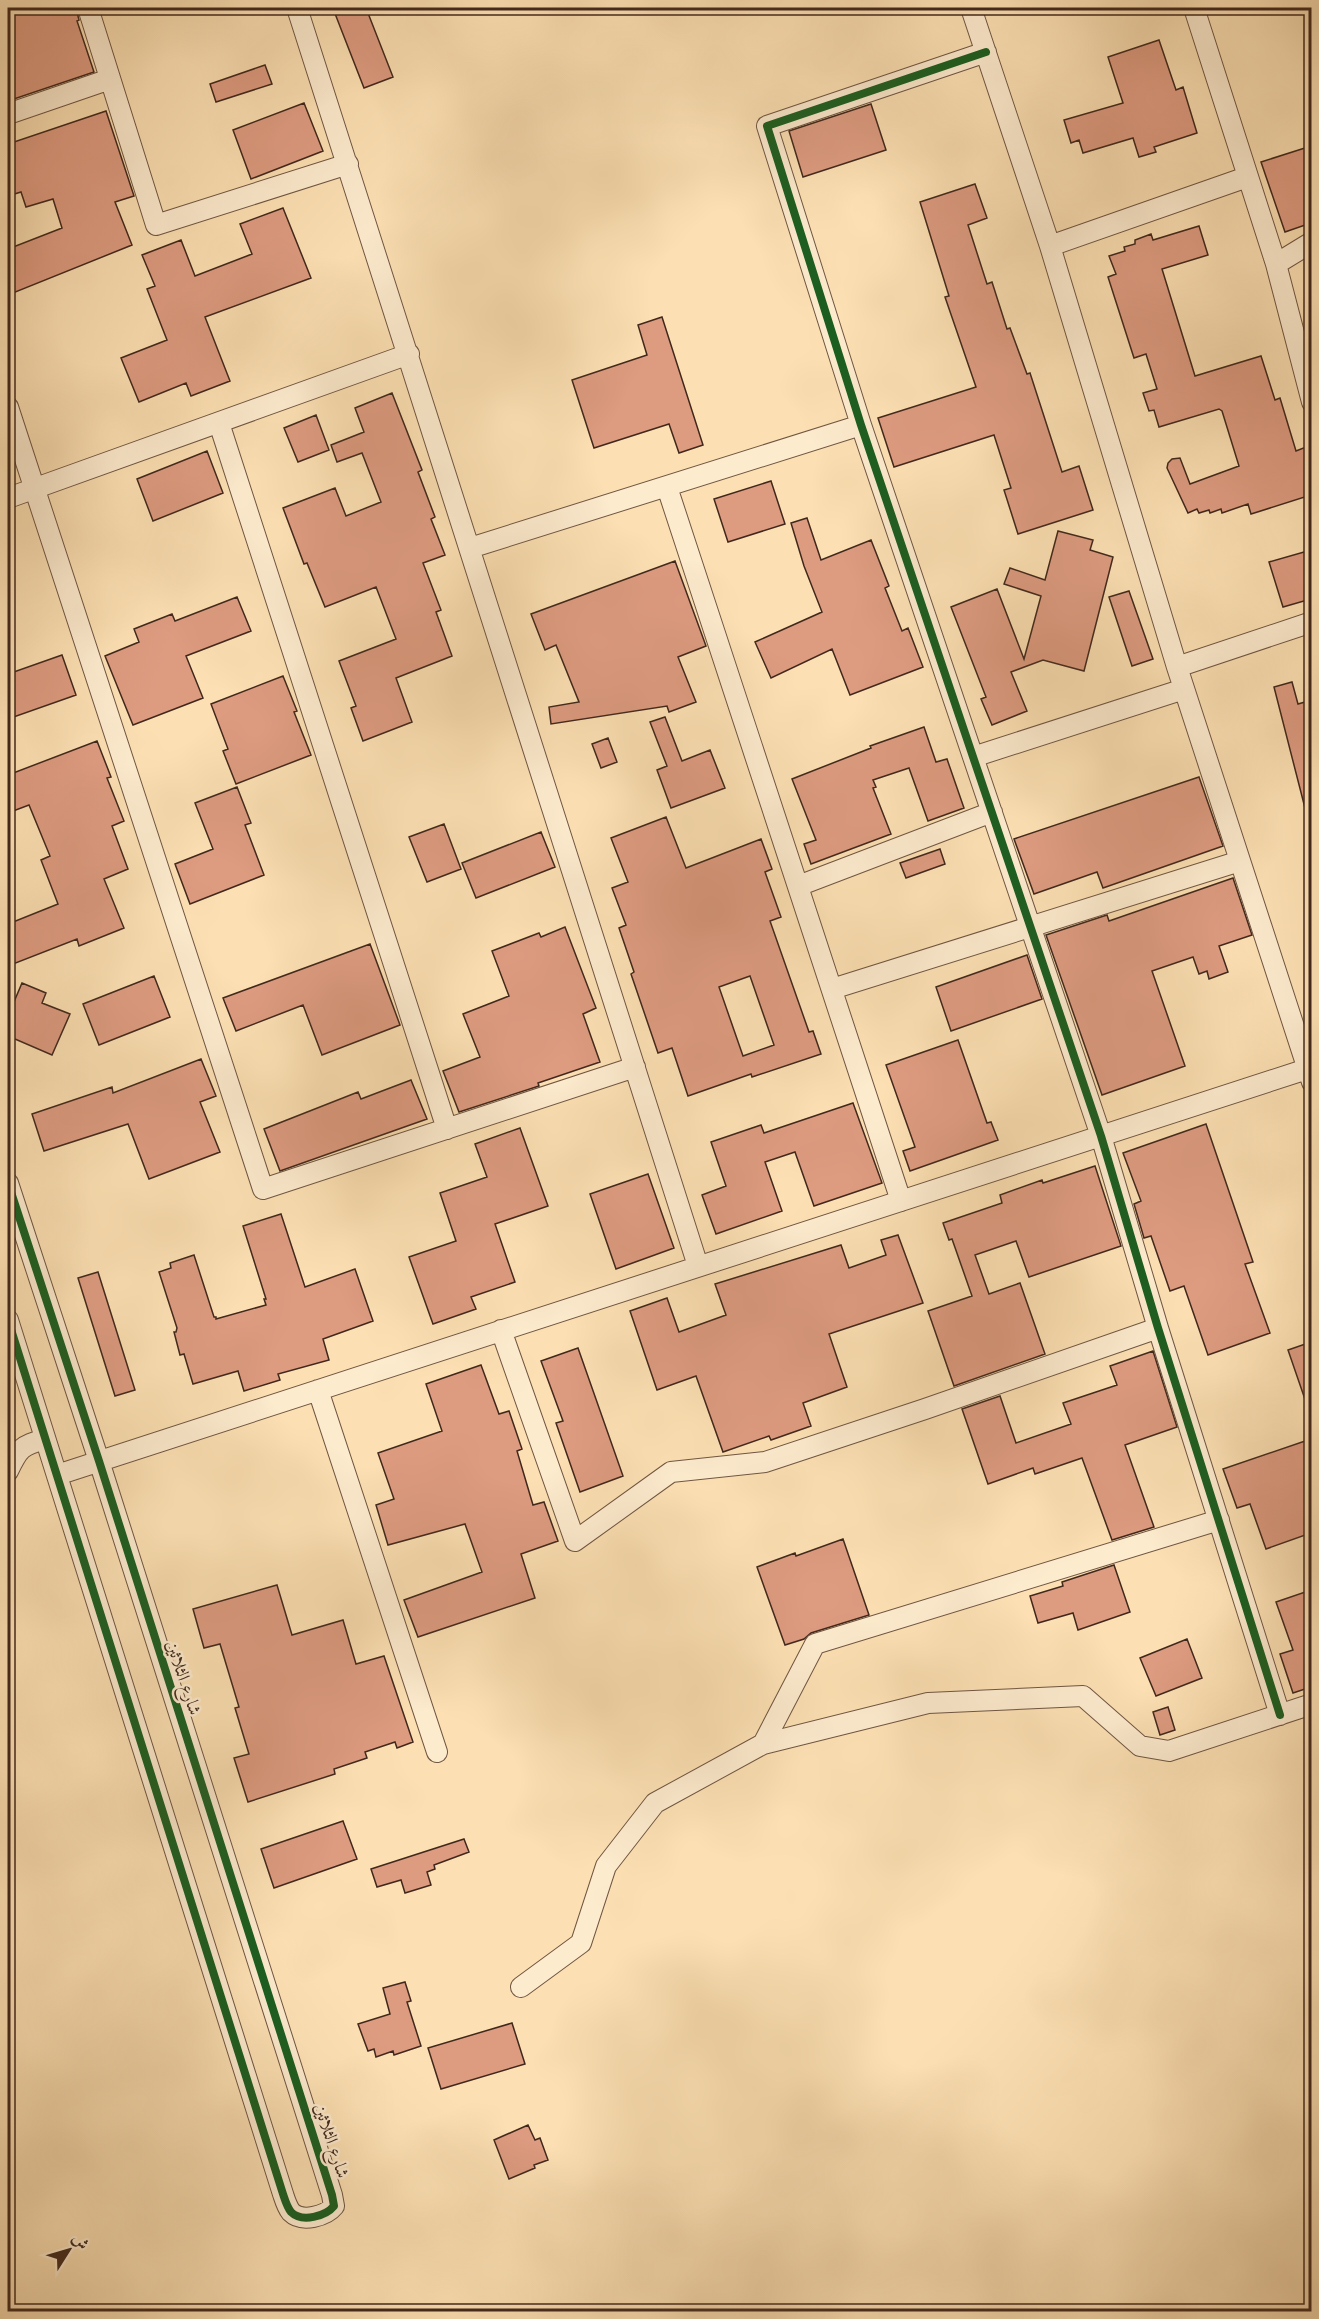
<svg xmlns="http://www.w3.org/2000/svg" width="1319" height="2319" font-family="'Old Standard TT',Amiri,serif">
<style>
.building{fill:#dd9b80;stroke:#41281c;stroke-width:1.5;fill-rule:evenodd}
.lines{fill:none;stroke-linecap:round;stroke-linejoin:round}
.street-casing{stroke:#705642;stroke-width:22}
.street{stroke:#fdebce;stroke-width:20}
.cycleway-casing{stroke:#fdebce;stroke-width:11}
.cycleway{stroke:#1b5e20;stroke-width:8}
.labels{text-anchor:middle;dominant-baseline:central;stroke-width:5;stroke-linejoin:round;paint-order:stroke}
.street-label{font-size:18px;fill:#41281c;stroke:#fdebce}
</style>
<rect width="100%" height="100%" fill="#fce0b3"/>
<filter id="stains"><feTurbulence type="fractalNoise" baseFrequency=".00333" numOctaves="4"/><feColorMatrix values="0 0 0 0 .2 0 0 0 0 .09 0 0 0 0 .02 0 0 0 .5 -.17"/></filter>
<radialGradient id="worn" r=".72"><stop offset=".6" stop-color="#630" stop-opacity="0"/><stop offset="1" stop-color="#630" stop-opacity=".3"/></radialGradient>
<path class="building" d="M8 8H76L79 20 77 21 94 72 8 101Z
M344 8H366L393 77 364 88 334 11Z
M1159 40 1176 90 1183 87 1197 133 1154 147 1156 152 1139 157 1133 138 1083 153 1079 140 1071 143 1064 120 1123 103 1108 57Z
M265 65 272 84 216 102 210 84Z
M304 103 323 151 251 179 233 130Z
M871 104 886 150 803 177 789 131Z
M106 111 134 196 115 202 132 245 8 295V249L62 228 53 199 26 207 21 192 8 196V144Z
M1311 146V223L1285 232 1261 162Z
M975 184 987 218 968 225 987 284 992 282 1007 329 1010 328 1027 374 1030 373 1062 472 1079 466 1093 510 1018 534 1004 490 1011 488 994 435 894 467 878 418 976 387 945 297 949 296 920 202Z
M283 208 311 278 205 317 230 381 191 396 186 383 139 402 121 358 167 340 147 289 155 286 142 255 181 240 195 276 252 254 240 224Z
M1199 226 1208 255 1162 269 1195 376 1261 356 1275 400 1280 398 1296 451 1311 445V495L1251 514 1248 504 1222 513 1221 509 1210 513 1209 510 1199 513 1197 509 1188 513 1167 468 1168 463 1172 459 1180 458 1190 484 1239 466 1222 411 1219 409 1159 427 1154 410 1149 411 1143 393 1157 389 1146 354 1134 358 1108 277 1116 274 1109 256 1125 251 1124 247 1135 244V240L1151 234 1153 240Z
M662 317 703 445 679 453 669 424 594 448 572 380 647 355 638 325Z
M392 393 422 470 418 472 435 517 431 519 445 555 423 563 441 610 436 612 452 656 396 678 412 722 363 741 351 708 356 706 339 661 396 639 376 587 325 607 307 563 304 564 283 508 335 488 346 516 381 502 362 453 337 462 331 445 364 432 355 408Z
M316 415 329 450 298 462 284 428Z
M207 451 223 493 153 521 137 479Z
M771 481 785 524 728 542 714 499Z
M807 518 821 560 871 540 889 586 885 588 902 631 908 628 923 667 850 695 832 649 771 678 755 642 822 612 804 566 791 523Z
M1058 531 1093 540 1090 550 1113 557 1084 671 1043 660 1011 672 1027 711 992 725 981 699 986 697 951 607 997 589 1024 659 1041 596 1004 584 1010 568 1045 580Z
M1311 550V599L1283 607 1269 562Z
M675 561 706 646 678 657 696 702 669 712 667 706 551 724 549 707 579 702 556 645 545 650 531 614Z
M1129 591 1153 659 1132 666 1109 597Z
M237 597 251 631 186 656 203 698 133 725 105 656 139 642 134 629 172 614 175 621Z
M62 655 76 695 8 719V674Z
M283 676 297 711 294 712 311 755 236 784 223 751 228 749 211 704Z
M1292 682 1298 704 1305 702 1311 726V812H1306L1274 687Z
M665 717 682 761 710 750 725 788 671 808 657 770 667 766 650 722Z
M924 727 936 762 947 759 964 808 928 821 909 768 873 780 876 787 873 788 891 834 811 864 804 844 816 840 792 779 871 748 870 746Z
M608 738 617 762 601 768 592 744Z
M97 741 111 777 107 778 124 821 112 826 128 869 104 879 124 928 79 946 77 939 8 966V924L58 904 41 860 50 856 29 805 8 813V775Z
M1199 777 1223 846 1103 888 1097 872 1034 894 1014 839Z
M237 787 251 823 245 825 264 875 190 904 175 864 213 849 195 803Z
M666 817 686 868 761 839 772 869 765 872 781 917 770 921 809 1032 813 1031 821 1054 752 1077 751 1074 688 1096 672 1048 658 1053 631 974 634 972 619 928 626 925 612 888 628 882 611 838ZM750 976 774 1045 743 1056 719 987Z
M444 824 461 869 427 882 409 837Z
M541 832 555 867 476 898 462 863Z
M940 849 945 864 906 878 900 863Z
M1233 878 1252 935 1219 946 1228 972 1209 979 1207 971 1199 974 1193 957 1152 971 1185 1066 1102 1095 1046 935 1107 915 1109 921Z
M565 927 596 1008 583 1014 600 1062 538 1083 539 1086 459 1112 443 1071 480 1057 463 1014 509 996 492 951 539 933 541 937Z
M370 944 400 1025 322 1055 303 1005 236 1031 223 998Z
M1027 955 1042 999 951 1031 936 987Z
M154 976 170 1017 99 1045 83 1004Z
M22 983 46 993 42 1003 70 1014 52 1055 8 1036V1016Z
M958 1040 987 1123 991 1122 998 1140 910 1171 903 1151 915 1147 886 1065Z
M201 1059 216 1096 200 1102 220 1152 149 1179 128 1124 44 1151 32 1114 112 1087 113 1093Z
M411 1080 427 1119 280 1171 264 1129 358 1092 361 1099Z
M853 1103 882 1183 814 1206 795 1152 765 1162 782 1211 716 1234 702 1195 726 1186 711 1142 761 1125 764 1133Z
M1206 1124 1253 1262 1245 1264 1270 1333 1208 1355 1184 1286 1170 1291 1151 1236 1144 1238 1134 1204 1141 1201 1123 1153Z
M520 1128 548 1206 495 1224 515 1282 471 1297 476 1309 433 1324 409 1257 456 1241 440 1193 487 1177 475 1144Z
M1095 1166 1121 1246 1029 1277 1016 1241 975 1255 989 1294 1020 1283 1045 1354 954 1386 928 1311 972 1296 952 1239 949 1240 943 1223 1002 1203 1000 1195 1042 1180 1043 1183Z
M648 1174 674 1248 616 1269 590 1194Z
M281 1214 305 1287 355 1269 373 1321 323 1339 329 1360 278 1374 280 1380 244 1391 238 1371 193 1384 184 1354 180 1355 174 1332H176L177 1328 159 1272 171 1268 170 1263 194 1255 214 1317H216V1319L266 1305 264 1299H266L243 1226Z
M898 1235 923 1303 829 1334 847 1387 803 1403 811 1426 771 1440 769 1436 723 1452 696 1376 657 1390 630 1311 667 1298 679 1332 726 1315 715 1284 841 1245 849 1268 886 1255 881 1240Z
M98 1272 135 1390 115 1396 78 1278Z
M1311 1342V1410L1309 1411 1288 1350Z
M578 1348 623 1476 580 1492 556 1423 563 1421 541 1361Z
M1153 1351 1177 1427 1125 1445 1154 1527 1112 1540 1082 1458 1035 1474 1033 1468 988 1484 962 1409 1000 1396 1016 1443 1071 1424 1063 1403 1117 1385 1110 1366Z
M481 1365 499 1414 509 1411 522 1449 517 1451 533 1505 544 1502 558 1541 521 1554 535 1598 418 1637 404 1600 482 1572 465 1524 388 1545 376 1505 394 1499 378 1453 442 1431 426 1384Z
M1308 1440 1311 1451V1533L1266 1549 1250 1504 1237 1508 1223 1469Z
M843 1539 869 1615 811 1633 804 1639 785 1645 757 1567 795 1553 796 1556Z
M1114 1565 1130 1612 1078 1630 1073 1613 1038 1623 1030 1596 1063 1586 1062 1582Z
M277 1585 292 1635 343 1620 356 1664 384 1656 413 1742 397 1748 395 1742 365 1752 367 1758 334 1769 335 1774 248 1802 234 1758 249 1754 235 1708 239 1707 220 1644 204 1648 193 1609Z
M1311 1590V1687L1293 1693 1280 1654 1293 1650 1276 1602Z
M1187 1639 1202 1678 1156 1696 1140 1658Z
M1168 1707 1175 1730 1160 1735 1153 1712Z
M343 1821 357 1859 274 1888 261 1849Z
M464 1839 469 1852 434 1865 435 1869 427 1872 431 1885 405 1893 401 1880 377 1887 371 1869Z
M405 1982 411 2001 407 2002 421 2046 394 2055 393 2051 376 2057 374 2049 368 2051 358 2024 390 2014 383 1988Z
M512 2023 525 2064 441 2089 428 2048Z
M528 2125 535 2140 540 2138 548 2160 534 2165 535 2168 509 2179 494 2140Z"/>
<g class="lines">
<g class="street-casing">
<path id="street" d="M88 8 156 225 348 164
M297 8 698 1266
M971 8 1050 246 1177 667 1312 1082
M1194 8 1276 264 1312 402
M986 52 767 126 861 425 1101 1136 1158 1328 1280 1715
M8 114 110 79
M1050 246 1247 177
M1276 264 1312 242
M8 407 263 1189 635 1067
M219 423 447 1129
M667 487 901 1201
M8 498 409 354
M470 548 861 425
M1177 667 1312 622
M973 757 1184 689
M798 886 992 812
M832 989 1240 861
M8 1183 99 1461 332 2195 334 2206C326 2216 302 2223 291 2212 287 2207 285 2200 283 2194L8 1320
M501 1330 575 1541 671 1472 765 1462 925 1409 1158 1328
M318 1390 437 1752
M8 1471C19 1448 21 1446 45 1439
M57 1475 1307 1069
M763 1744 815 1644 1219 1520
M521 1987 581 1943 606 1866 655 1803 763 1744 928 1703 1083 1696 1140 1746 1169 1751 1312 1704"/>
</g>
<use href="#street" class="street"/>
<g class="cycleway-casing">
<path id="cycleway" d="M986 52 767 126 861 425 1101 1136 1158 1328 1280 1715
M8 1183 99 1461 332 2195 334 2206C326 2216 302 2223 291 2212 287 2207 285 2200 283 2194L8 1320"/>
</g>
<use href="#cycleway" class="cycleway"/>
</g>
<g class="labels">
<g class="street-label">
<text transform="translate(183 1678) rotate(72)">شارع الثلاثين</text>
<text transform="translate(331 2141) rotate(72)">شارع الثلاثين</text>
</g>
</g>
<rect width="1319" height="2319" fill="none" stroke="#fce0b3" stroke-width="30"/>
<rect x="9" y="9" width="1301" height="2301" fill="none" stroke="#41281c" stroke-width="3"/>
<rect x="15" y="15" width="1289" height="2289" fill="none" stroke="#41281c" stroke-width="1.5"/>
<g transform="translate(69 2250) rotate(53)" stroke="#fdebce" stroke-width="4.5" paint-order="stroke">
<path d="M0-4.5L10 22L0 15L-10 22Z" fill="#41281c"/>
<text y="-9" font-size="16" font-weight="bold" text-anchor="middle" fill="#41281c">ش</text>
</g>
<rect width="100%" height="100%" filter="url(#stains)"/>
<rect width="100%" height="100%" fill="url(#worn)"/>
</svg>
